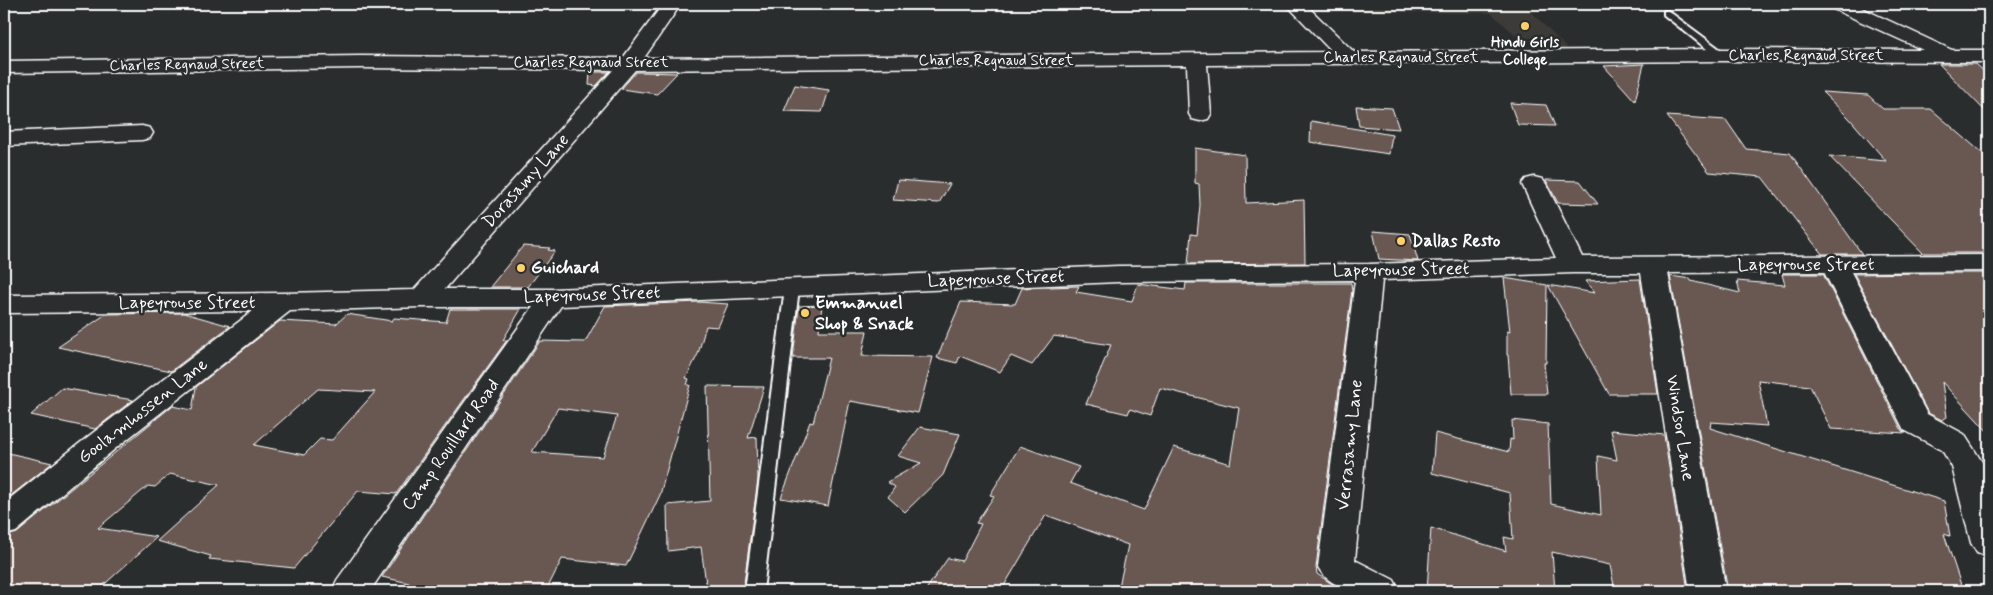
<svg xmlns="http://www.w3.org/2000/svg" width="1993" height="595" viewBox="0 0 1993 595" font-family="Mynerve,sans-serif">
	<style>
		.built { fill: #3d3a38 }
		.building { fill: #695951; stroke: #fff; fill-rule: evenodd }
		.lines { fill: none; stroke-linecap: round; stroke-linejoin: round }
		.service-casing { stroke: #fff; stroke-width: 4 }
		.minor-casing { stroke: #fff; stroke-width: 3 }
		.service { fill: #2a2d2e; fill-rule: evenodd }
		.minor { fill: #2a2d2e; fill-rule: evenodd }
		.poi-dot { fill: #ffd166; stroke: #2a2d2e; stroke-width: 2 }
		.labels { text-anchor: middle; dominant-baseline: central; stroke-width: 5; stroke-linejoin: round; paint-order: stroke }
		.far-poi-label { font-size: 15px; font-weight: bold; fill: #fff; stroke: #2a2d2e }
		.far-street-label { font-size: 15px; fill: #fff; stroke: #2a2d2e }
		.street-label { font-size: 18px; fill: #fff; stroke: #2a2d2e }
		.poi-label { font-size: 18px; font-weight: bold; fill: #fff; stroke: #2a2d2e; text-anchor: start }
	</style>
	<rect width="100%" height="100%" fill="#2a2d2e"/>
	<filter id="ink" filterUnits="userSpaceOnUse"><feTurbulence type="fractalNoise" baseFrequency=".02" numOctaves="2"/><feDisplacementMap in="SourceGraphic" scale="10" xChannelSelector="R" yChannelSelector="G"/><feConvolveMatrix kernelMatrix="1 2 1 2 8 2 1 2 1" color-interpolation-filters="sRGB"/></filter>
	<g filter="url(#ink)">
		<polygon class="built" points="1282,4 1707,4 1713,9 1528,8 1574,56 1559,56 1543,38 1519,38 1491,13 1287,11"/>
		<g class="building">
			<polygon points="1644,64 1635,101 1604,66"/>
			<polygon points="1939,64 1976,64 1989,76 1989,115"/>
			<polygon points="590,72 609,72 596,86 589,85"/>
			<polygon points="636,72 640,72 677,73 657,94 621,89"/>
			<polygon points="795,85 829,90 822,112 784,111"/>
			<polygon points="1822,92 1868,95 1883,109 1931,109 1989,159 1989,253 1923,253 1829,156 1886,161 1849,118"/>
			<polygon points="1510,103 1546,105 1555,126 1518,125"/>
			<polygon points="1356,106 1392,108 1399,129 1359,126"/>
			<polygon points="1667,116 1726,120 1746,149 1790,153 1862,254 1822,254 1762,177 1709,172"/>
			<polygon points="1311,121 1392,135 1389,154 1310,142"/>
			<polygon points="1195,148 1245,155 1246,203 1304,200 1305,263 1188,264 1191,234 1197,235 1200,205 1199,184 1195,183"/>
			<polygon points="898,180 950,184 939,203 893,200"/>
			<polygon points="1546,180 1580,181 1598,204 1558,203"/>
			<polygon points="1373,231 1410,234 1418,261 1379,259"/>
			<polygon points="523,246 550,248 548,250 555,251 528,287 490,287"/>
			<polygon points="1929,273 1989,273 1989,433 1942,382 1947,417 1942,420 1928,413 1854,274"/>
			<polygon points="1782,274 1823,274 1902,431 1906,433 1831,429 1810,386 1758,380 1767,426 1711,422 1710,428 1944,501 1950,536 1944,534 1963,591 1728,591 1670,276 1691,279 1691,281 1740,293 1737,281 1785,285"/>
			<polygon points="1504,278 1547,285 1546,363 1544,363 1547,394 1511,394 1508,355 1507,355 1507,331 1510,332"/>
			<polygon points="1640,279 1658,394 1609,394 1548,285 1595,293 1585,281"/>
			<polygon points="1186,283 1351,283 1352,290 1316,567 1317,574 1332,584 1353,591 1118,591 1128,545 1046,515 1001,591 925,591 948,558 962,561 981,524 976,523 994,496 990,495 1020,446 1079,467 1070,483 1144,510 1174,447 1230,464 1239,408 1160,388 1150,416 1130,409 1128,414 1086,404 1111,345 1054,336 1032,365 1011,356 1000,372 960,356 957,363 937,358 961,302 1015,304 1022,288 1079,286 1076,292 1132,301 1138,284 1185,290"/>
			<path d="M699,302l29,2 -10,23 -12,-1 -8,28 -12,24 3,1 -2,6h3l-30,110 -34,71 -64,-7 -16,32h-144l7,-8 -27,-6 158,-236 45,1 20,-36zM558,408l59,8 -14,41 -71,-5z"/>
			<polygon points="822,305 819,331 867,331 862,356 933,357 918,413 850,401 828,506 781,498 810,422 813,423 829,358 793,358 799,306"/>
			<path d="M450,309h71l-18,31h4l-111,154 -38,-3 -64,77 -85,-9 2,-3 -54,-15 62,-56 -49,-11 -15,13 -7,-1 -50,42 59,9 -60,54h-93v-54l13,-4 155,-127 20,4 4,-23 84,-66 56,3 11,-10 45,7 2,-3 52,4zM318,389l57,3 -43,48 -12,-1 -16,16 -50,-10z"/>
			<polygon points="106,314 184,313 230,326 171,371 58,347"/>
			<polygon points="707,386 764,387 748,438 757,437 758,479 743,591 707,591 701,547 668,551 667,505 710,501"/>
			<polygon points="62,388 133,400 95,429 31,415"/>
			<polygon points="1512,420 1548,424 1551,504 1601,515 1598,456 1617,460 1611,430 1664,435 1688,591 1615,591 1610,565 1552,552 1555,591 1427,591 1431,528 1506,551 1504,537 1513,539 1510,493 1432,473 1435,433 1509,452 1510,439 1513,440"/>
			<polygon points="920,427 960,434 943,475 905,512 888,497 895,487 887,482 921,463 898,456"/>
			<polygon points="4,452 52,463 4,501"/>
		</g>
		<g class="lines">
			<defs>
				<g id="service">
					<polygon points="1667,10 1725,53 1725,57 1717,57 1664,15 1664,11"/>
					<polygon points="792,284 799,288 763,591 745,591 785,288"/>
				</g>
				<g id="minor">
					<path d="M663,4h18l-37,54 688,-6 -46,-48h19l49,48 367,-3 202,1 -92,-42 -2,-4h24l99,46h37v12l-268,-1 -514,4 4,49 -3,5 -8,2 -8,-2 -3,-5 -2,-49 -552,5 -190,219h108l565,-23 251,-2 187,-6 -34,-74 4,-5 8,-2 8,2 4,5 36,73 407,-2v16l-138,1 76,142 37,20 20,31 5,17v75l-12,-4 -6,-10 -19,-76 -10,-17 -38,-20 -80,-158 -156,1 58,318h-36l-49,-318h-68l-191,7 -27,280 39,20 5,11c-29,0 -66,4 -81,-24l37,-287 -237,2 -557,24 -191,285h-38l5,-11 196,-273h-111l-132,4 -174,137 -100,84 -12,3v-32l90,-71 159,-121 -249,2v-18l279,-2 131,-3 199,-220 -253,-2 -356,5v-12l356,-5 263,2z"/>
					<polygon points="142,126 150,128 153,133 150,138 142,140 4,146 4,132"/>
				</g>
			</defs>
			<use href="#service" class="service-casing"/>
			<use href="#minor" class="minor-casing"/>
			<use href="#service" class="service"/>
			<use href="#minor" class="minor"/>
		</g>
	</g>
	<g class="poi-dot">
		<circle cx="1525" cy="26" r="5"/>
		<circle cx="1401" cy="241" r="5"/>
		<circle cx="521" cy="268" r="5"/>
		<circle cx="805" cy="313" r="5"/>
	</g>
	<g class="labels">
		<g class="far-poi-label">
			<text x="1525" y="43">Hindu Girls<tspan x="1525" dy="17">College</tspan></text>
		</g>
		<g class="far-street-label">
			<text x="1806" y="56">Charles Regnaud Street</text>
			<text x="1401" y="58">Charles Regnaud Street</text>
			<text x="996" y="61">Charles Regnaud Street</text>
			<text x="591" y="63">Charles Regnaud Street</text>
			<text transform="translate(187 65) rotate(-1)">Charles Regnaud Street</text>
		</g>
		<g class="street-label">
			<text transform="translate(526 181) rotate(-48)">Dorasamy Lane</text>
			<text x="1806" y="265">Lapeyrouse Street</text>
			<text transform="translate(1401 270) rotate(-1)">Lapeyrouse Street</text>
			<text transform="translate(996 279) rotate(-2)">Lapeyrouse Street</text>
			<text transform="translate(592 295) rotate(-2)">Lapeyrouse Street</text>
			<text x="187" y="303">Lapeyrouse Street</text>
			<text transform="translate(143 411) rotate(-38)">Goolamhossen Lane</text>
			<text transform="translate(1680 428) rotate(81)">Windsor Lane</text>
			<text transform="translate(451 445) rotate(-55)">Camp Rouillard Road</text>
			<text transform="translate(1350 445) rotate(-84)">Verrasamy Lane</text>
		</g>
		<g class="poi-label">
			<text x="1411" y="241">Dallas Resto</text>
			<text x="531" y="268">Guichard</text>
			<text x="815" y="303">Emmanuel<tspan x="815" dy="21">Shop &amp; Snack</tspan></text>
		</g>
	</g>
	<rect width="1993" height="595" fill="none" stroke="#2a2d2e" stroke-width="20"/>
	<rect x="10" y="10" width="1973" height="575" fill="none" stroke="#fff" stroke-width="2" filter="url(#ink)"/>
</svg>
